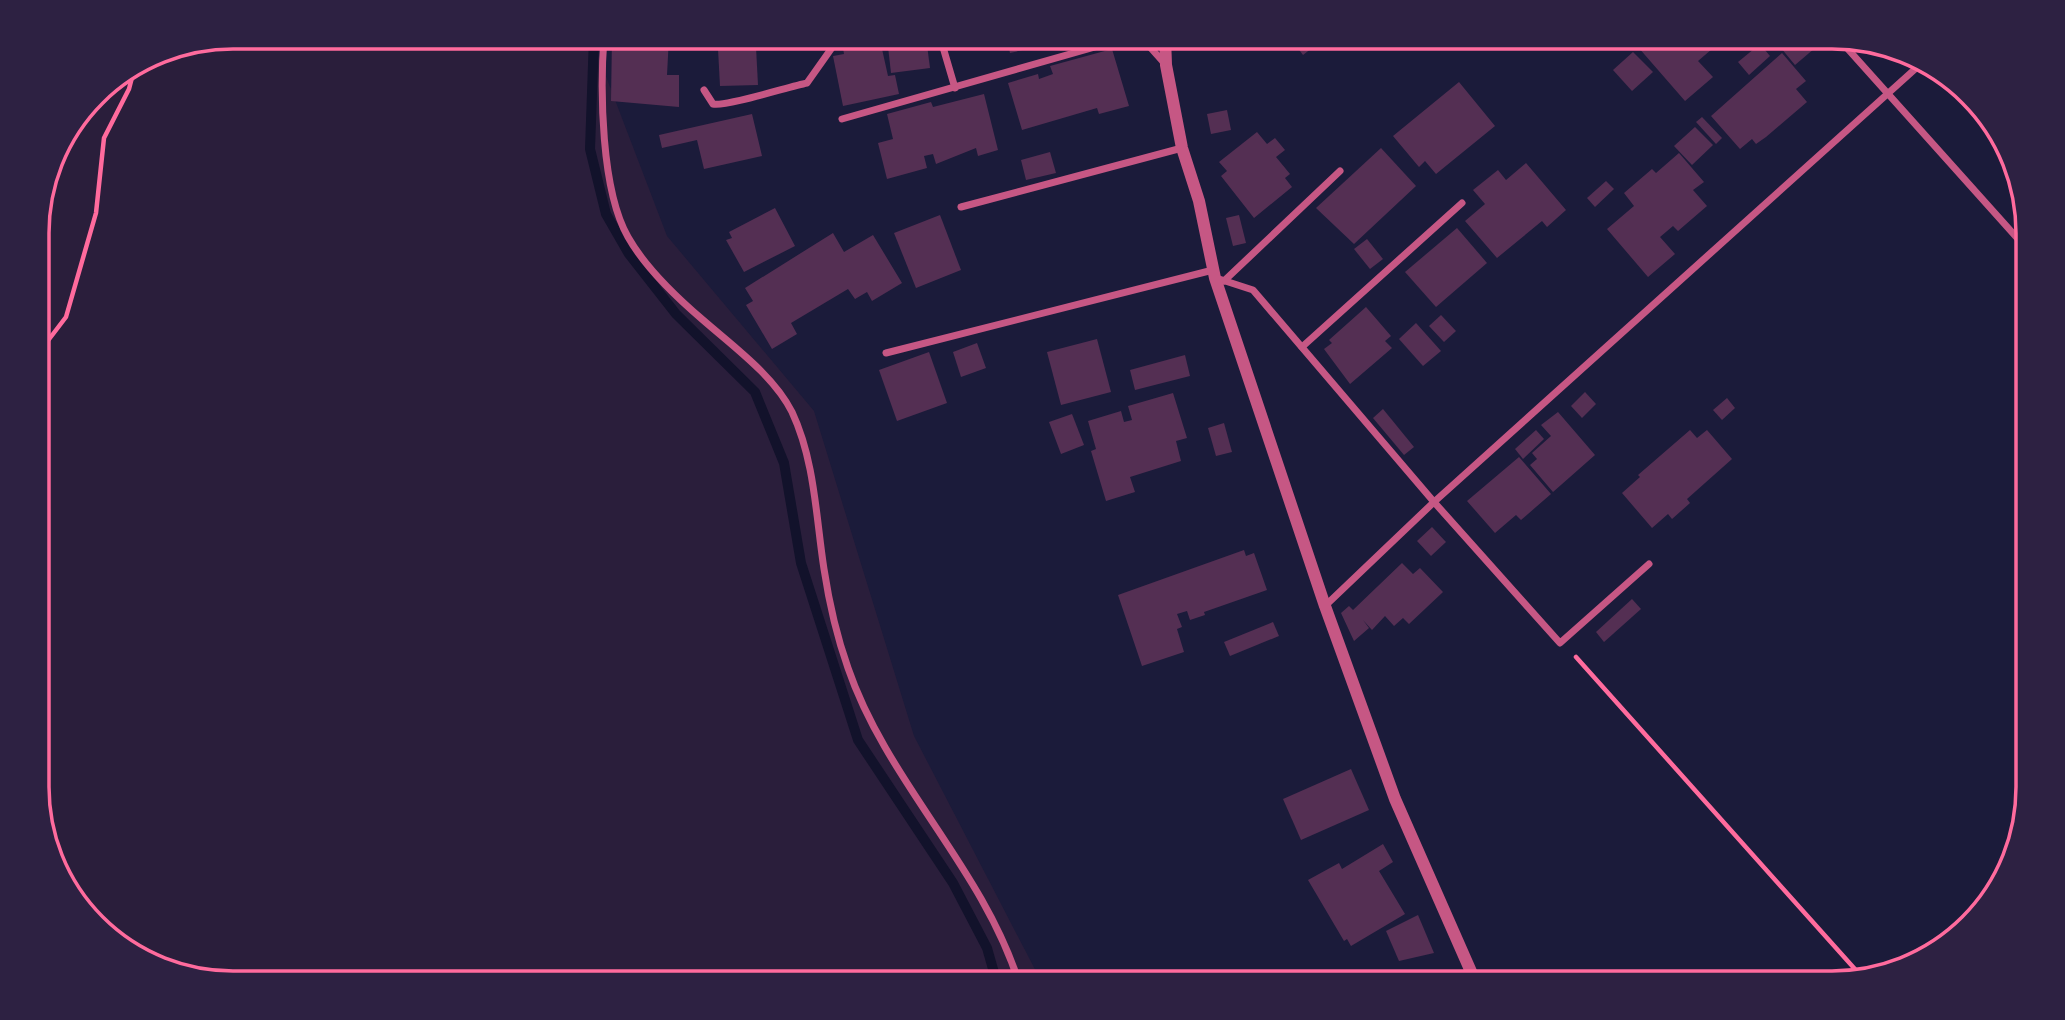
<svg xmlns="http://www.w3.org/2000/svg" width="2065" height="1020" viewBox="0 0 2065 1020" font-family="Manrope,sans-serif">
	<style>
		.green { fill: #2a1e3b }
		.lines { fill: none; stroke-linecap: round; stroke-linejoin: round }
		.stream { stroke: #12122b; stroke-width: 10 }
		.building { fill: #542f53 }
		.path { stroke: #ff6b9d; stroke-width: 4.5 }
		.minor { stroke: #c65784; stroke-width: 7 }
		.tertiary { stroke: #c65784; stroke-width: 12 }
		.rim { fill: none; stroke: #ff6b9d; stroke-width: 3.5 }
	</style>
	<rect width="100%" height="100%" fill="#1b1b3a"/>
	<polygon class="green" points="233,37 591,37 667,236 814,411 914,736 1042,983 233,983 147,963 77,906 38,813 37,220 57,147 103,86 159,52"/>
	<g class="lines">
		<polyline class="stream" points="594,37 590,149 606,214 629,254 676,314 755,392 784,463 801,563 858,740 953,883 987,948 997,983"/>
	</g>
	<g class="building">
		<polygon points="612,37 669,37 667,75 679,75 679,107 611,101"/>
		<polygon points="926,37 930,68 891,73 887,38"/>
		<polygon points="1006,37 1033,37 1036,47 1010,53"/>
		<polygon points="1277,37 1326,37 1303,55 1291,39 1283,45"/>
		<polygon points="1650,37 1726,37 1698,61 1713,77 1685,101 1638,47"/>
		<polygon points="1793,37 1806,37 1815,48 1795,65 1781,48"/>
		<polygon points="880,40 888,76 895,75 899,94 843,106 833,56 844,54 843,48"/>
		<polygon points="1760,44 1770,56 1749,75 1738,62"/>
		<polygon points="756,47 758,85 720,86 718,49"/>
		<polygon points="1112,49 1129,106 1099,114 1097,108 1022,130 1008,83 1038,74 1039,79 1053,74 1050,66"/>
		<polygon points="1633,52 1653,72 1632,91 1613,70"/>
		<polygon points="1782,53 1806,81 1796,89 1807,102 1766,137 1756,144 1752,139 1740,149 1711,116"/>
		<polygon points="1459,82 1495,126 1436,174 1425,161 1419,167 1393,136"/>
		<polygon points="984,94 998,150 978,156 976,148 936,164 933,154 924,156 927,168 887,179 878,143 893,139 887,114 931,102 933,107"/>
		<polygon points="1227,110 1231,130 1211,134 1207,114"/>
		<polygon points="752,114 762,156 704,169 697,140 662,148 659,135"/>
		<polygon points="1702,117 1722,138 1716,144 1696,122"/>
		<polygon points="1695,127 1713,145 1692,165 1674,146"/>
		<polygon points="1257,132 1267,144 1275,138 1285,150 1276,157 1290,174 1285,178 1292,187 1254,218 1221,176 1227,171 1219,162"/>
		<polygon points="1381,148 1416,186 1354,244 1316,208"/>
		<polygon points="1050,152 1056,173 1026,180 1021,160"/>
		<polygon points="1679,153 1704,182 1693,190 1707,206 1678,231 1673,226 1660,237 1675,254 1648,277 1607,229 1634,206 1624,193 1652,169 1656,173"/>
		<polygon points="1526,163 1566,210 1547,227 1542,221 1497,258 1465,221 1485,204 1473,190 1498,170 1506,180"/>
		<polygon points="1606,181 1614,189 1595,207 1587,198"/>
		<polygon points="775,208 795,246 744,272 726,240 732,238 729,232"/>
		<polygon points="940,215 961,270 916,288 894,233"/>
		<polygon points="1239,215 1246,243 1233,246 1226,218"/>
		<polygon points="1457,228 1487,263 1436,307 1405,272"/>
		<polygon points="833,233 844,252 873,235 902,283 872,301 867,292 855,299 848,289 791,323 797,334 772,349 746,305 753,301 745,288"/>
		<polygon points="1367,239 1383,259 1370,269 1354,249"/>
		<polygon points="1366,307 1391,336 1385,341 1392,348 1350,384 1324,349 1332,343 1329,340"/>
		<polygon points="1441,315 1456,331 1444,342 1429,326"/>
		<polygon points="1416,323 1441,351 1423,366 1399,339"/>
		<polygon points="1097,339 1111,392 1061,405 1047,352"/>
		<polygon points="977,343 986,368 961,377 953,352"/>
		<polygon points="929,352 947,403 897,421 879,370"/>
		<polygon points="1185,355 1190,376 1135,390 1130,370"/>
		<polygon points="1585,392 1596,404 1582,418 1571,406"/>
		<polygon points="1173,393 1187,438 1176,441 1181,461 1130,477 1135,492 1106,501 1091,451 1096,449 1088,421 1121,411 1124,422 1132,420 1128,406"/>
		<polygon points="1727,398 1735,408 1722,420 1713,410"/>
		<polygon points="1383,409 1414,447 1404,455 1373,418"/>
		<polygon points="1558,412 1595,455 1553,492 1530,465 1537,459 1532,453 1551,436 1541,425"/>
		<polygon points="1072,414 1084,445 1061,454 1049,422"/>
		<polygon points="1224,423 1232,452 1216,456 1208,428"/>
		<polygon points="1536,430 1544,439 1523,459 1515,449"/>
		<polygon points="1690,430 1697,438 1707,430 1732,459 1687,499 1690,503 1672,519 1668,514 1652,528 1622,493 1640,477 1638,475"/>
		<polygon points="1519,457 1551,494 1521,520 1516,515 1495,533 1467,501"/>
		<polygon points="1432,527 1446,542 1431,556 1417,541"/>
		<polygon points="1244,550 1246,556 1254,553 1267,590 1204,612 1205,615 1190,620 1187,611 1177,614 1182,627 1177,629 1184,652 1142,666 1118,595"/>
		<polygon points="1402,563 1413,574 1420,568 1443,592 1409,624 1403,618 1394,626 1385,616 1372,630 1363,620 1369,628 1354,641 1341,613 1349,606 1353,610"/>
		<polygon points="1632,599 1641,609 1604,642 1596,632"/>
		<polygon points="1273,622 1279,636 1230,656 1224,642"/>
		<polygon points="1351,769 1369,810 1301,840 1283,799"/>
		<polygon points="1383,844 1393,862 1379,871 1405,914 1351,946 1347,939 1344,941 1308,880 1339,863 1342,869"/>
		<polygon points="1418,915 1434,953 1399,961 1386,931"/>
		<polygon points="1411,974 1414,983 1385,983"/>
	</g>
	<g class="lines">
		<g class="path">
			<polyline points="37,355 66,317 96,213 104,138 129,89 135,66"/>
			<polyline points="1576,657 1862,977"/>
		</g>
		<g class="minor">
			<path d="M604,37c-4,53 -3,153 24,200 18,32 48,60 75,83 31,27 71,56 89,92 23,49 24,106 32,157 5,33 13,68 24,99 39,114 135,200 171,315"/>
			<polyline points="940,37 955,88"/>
			<polyline points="1141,37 1166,65"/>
			<polyline points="1838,38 2027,249"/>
			<path d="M704,90l9,14c12,3 75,-17 94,-21l29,-41 24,-5"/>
			<polyline points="842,119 1130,37"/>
			<polyline points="961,207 1182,148"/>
			<polyline points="1216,278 1253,290 1434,502 1560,643 1649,564"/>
			<polyline points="1224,281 1340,171"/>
			<polyline points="1302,347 1462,203"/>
			<polyline points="886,353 1213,270"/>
			<polyline points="1325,606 1434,502 1924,61"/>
		</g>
		<polyline class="tertiary" points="1165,37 1166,65 1182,148 1199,201 1215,278 1325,606 1395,799 1476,983"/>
	</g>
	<path d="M0 0H2065V1020H0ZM233 49H1832A184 184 0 0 1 2016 233V787A184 184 0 0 1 1832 971H233A184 184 0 0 1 49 787V233A184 184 0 0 1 233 49Z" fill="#2d2142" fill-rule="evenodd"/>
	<path class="rim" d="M233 49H1832A184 184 0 0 1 2016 233V787A184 184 0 0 1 1832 971H233A184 184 0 0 1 49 787V233A184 184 0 0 1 233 49Z"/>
</svg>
